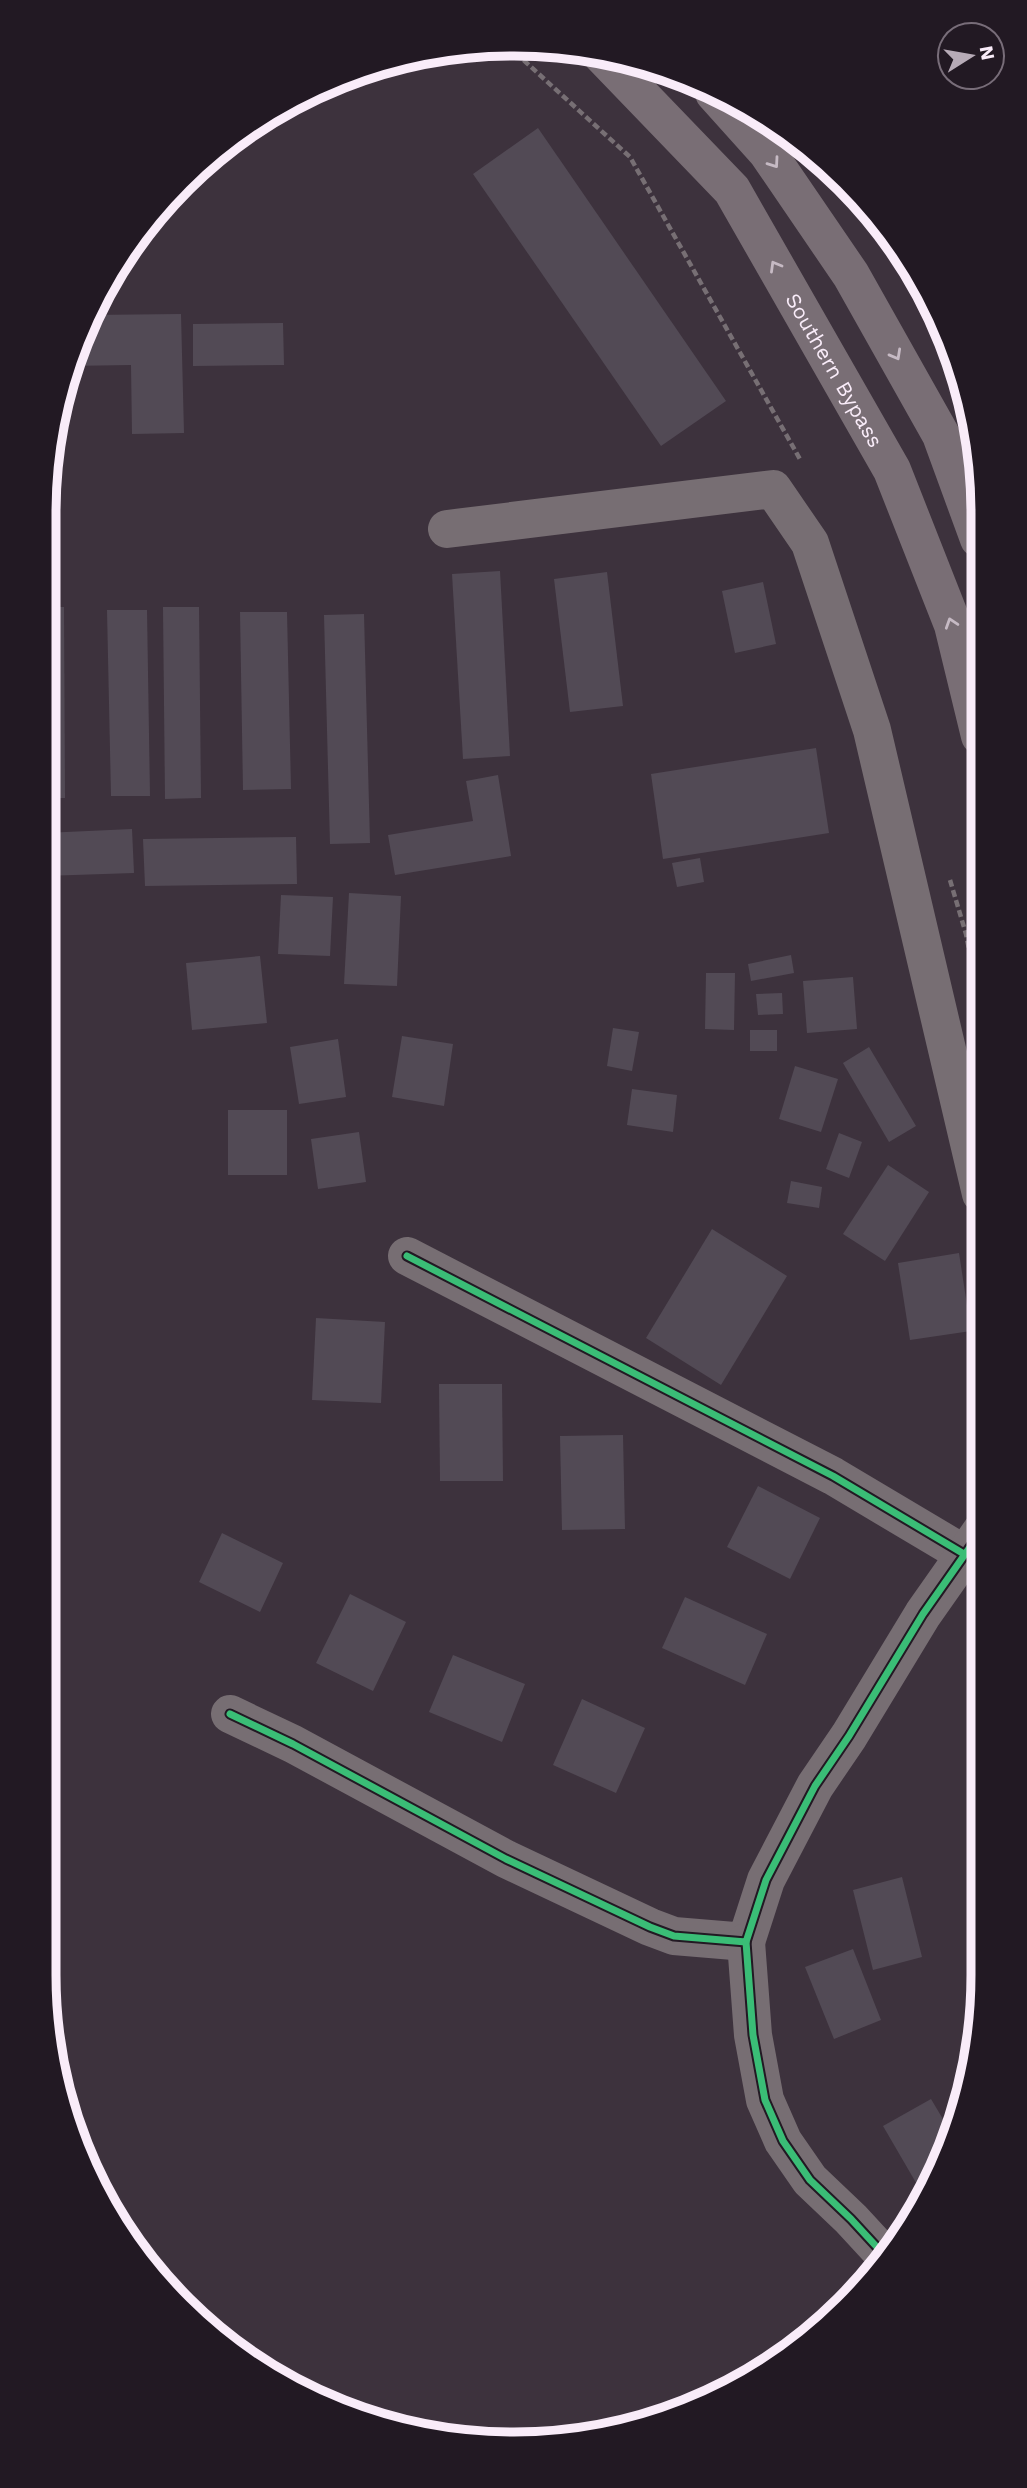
<svg xmlns="http://www.w3.org/2000/svg" width="1027" height="2488" viewBox="0 0 1027 2488" font-family="'Work Sans',sans-serif">
	<style>
		.building { fill: #524a55 }
		.lines { fill: none; stroke-linecap: round; stroke-linejoin: round }
		.path { stroke: #776f74; stroke-width: 4.5; stroke-dasharray: 7 3.5; stroke-linecap: butt }
		.minor { stroke: #776e73; stroke-width: 38 }
		.major { stroke: #796e75; stroke-width: 38 }
		.cycleway-casing { stroke: #221923; stroke-width: 11 }
		.cycleway { stroke: #3abd76; stroke-width: 7 }
		.oneway { stroke: #c6bac4 }
		.labels { text-anchor: middle; dominant-baseline: central; stroke-width: 5; stroke-linejoin: round; paint-order: stroke }
		.street-label { font-size: 21px; fill: #f9ecf9; stroke: #221923 }
		.rim { fill: none; stroke: #f9ecf9; stroke-width: 9 }
	</style>
	<rect width="100%" height="100%" fill="#3d323d"/>
	<g class="building">
		<polygon points="538,128 726,401 661,446 473,174"/>
		<polygon points="133,242 133,259 121,259"/>
		<polygon points="181,314 184,433 132,434 131,365 68,366 69,363 90,315"/>
		<polygon points="283,323 284,365 193,366 193,324"/>
		<polygon points="500,571 510,756 463,759 452,574"/>
		<polygon points="607,572 623,706 570,712 554,579"/>
		<polygon points="763,582 776,644 735,653 722,591"/>
		<polygon points="44,607 64,607 65,798 44,798"/>
		<polygon points="163,607 199,607 201,798 165,799"/>
		<polygon points="107,610 147,610 150,796 111,796"/>
		<polygon points="240,612 287,612 291,789 243,790"/>
		<polygon points="364,614 370,843 330,844 324,615"/>
		<polygon points="816,748 829,833 663,859 651,774"/>
		<polygon points="498,775 511,856 395,875 388,835 473,821 466,781"/>
		<polygon points="132,829 134,873 44,876 44,833"/>
		<polygon points="296,837 297,884 145,886 143,839"/>
		<polygon points="700,858 704,882 677,887 672,863"/>
		<polygon points="349,893 401,896 397,986 344,984"/>
		<polygon points="281,895 333,897 330,956 278,954"/>
		<polygon points="791,955 794,973 751,981 748,964"/>
		<polygon points="260,956 267,1023 192,1030 186,963"/>
		<polygon points="706,973 735,973 734,1030 705,1029"/>
		<polygon points="853,977 857,1029 807,1033 803,981"/>
		<polygon points="782,993 783,1014 758,1015 756,994"/>
		<polygon points="613,1028 639,1032 632,1071 607,1066"/>
		<rect x="750" y="1030" width="27" height="21"/>
		<polygon points="402,1036 453,1044 444,1106 392,1097"/>
		<polygon points="338,1039 346,1097 299,1104 290,1047"/>
		<polygon points="869,1047 916,1126 889,1142 843,1063"/>
		<polygon points="795,1066 838,1079 821,1132 779,1119"/>
		<polygon points="632,1089 677,1095 673,1132 627,1125"/>
		<rect x="228" y="1110" width="59" height="65"/>
		<polygon points="359,1132 366,1182 318,1189 311,1139"/>
		<polygon points="839,1133 862,1142 849,1178 826,1169"/>
		<polygon points="888,1165 929,1192 885,1261 843,1234"/>
		<polygon points="791,1181 822,1187 819,1208 787,1203"/>
		<polygon points="712,1229 787,1276 721,1385 646,1338"/>
		<polygon points="959,1253 971,1331 910,1340 898,1263"/>
		<polygon points="316,1318 385,1322 381,1403 312,1400"/>
		<polygon points="439,1384 502,1384 503,1481 440,1481"/>
		<polygon points="623,1435 625,1529 562,1530 560,1436"/>
		<polygon points="758,1486 820,1518 790,1579 727,1547"/>
		<polygon points="222,1533 283,1563 260,1612 199,1582"/>
		<polygon points="350,1594 406,1622 373,1691 316,1663"/>
		<polygon points="685,1597 767,1634 745,1685 662,1648"/>
		<polygon points="453,1655 525,1684 502,1742 429,1712"/>
		<polygon points="582,1699 645,1728 616,1793 553,1765"/>
		<polygon points="902,1877 922,1957 873,1970 853,1890"/>
		<polygon points="853,1949 881,2020 834,2039 805,1967"/>
		<polygon points="931,2099 953,2136 922,2193 883,2126"/>
	</g>
	<g class="lines">
		<g class="path">
			<polyline points="508,46 630,157 801,461"/>
			<polyline points="950,880 966,934 981,1011"/>
		</g>
		<g class="minor">
			<polyline points="447,529 773,489 810,543 872,730 981,1194"/>
			<polyline points="407,1256 833,1476 964,1554"/>
			<polyline points="230,1714 293,1744 506,1859 650,1927 674,1936 746,1942 766,1880 815,1786 849,1736 923,1614 982,1530"/>
			<polyline points="746,1942 753,2035 765,2100 783,2141 810,2180 851,2219 887,2258"/>
		</g>
		<g class="major">
			<path id="s1" d="M601,54l131,136 160,280 61,155 27,111"/>
			<polyline points="714,93 767,152 851,275 941,435 979,539"/>
		</g>
		<defs>
			<g id="cycleway">
				<polyline points="407,1256 833,1476 964,1554"/>
				<polyline points="230,1714 293,1744 506,1859 650,1927 674,1936 746,1942 766,1880 815,1786 849,1736 923,1614 982,1530"/>
				<polyline points="746,1942 753,2035 765,2100 783,2141 810,2180 851,2219 887,2258"/>
			</g>
		</defs>
		<use href="#cycleway" class="cycleway-casing"/>
		<use href="#cycleway" class="cycleway"/>
	</g>
	<defs><path id="oneway-chevron" d="M-2-3.5L2.5 0L-2 3.5" fill="none" stroke-width="1.6" stroke-linecap="round" stroke-linejoin="round" transform="scale(1.75)"/></defs>
	<g class="oneway">
		<use href="#oneway-chevron" transform="translate(774 163) rotate(55)"/>
		<use href="#oneway-chevron" transform="translate(775 266) rotate(-120)"/>
		<use href="#oneway-chevron" transform="translate(896 355) rotate(61)"/>
		<use href="#oneway-chevron" transform="translate(951 623) rotate(-108)"/>
	</g>
	<g class="labels">
		<g class="street-label">
			<text stroke="none"><textPath href="#s1" startOffset="396">Southern Bypass</textPath></text>
		</g>
	</g>
	<path d="M0 0H1027V2488H0ZM513 56H514A457 457 0 0 1 971 513V1975A457 457 0 0 1 514 2432H513A457 457 0 0 1 56 1975V513A457 457 0 0 1 513 56Z" fill="#221923" fill-rule="evenodd"/>
	<path class="rim" d="M513 56H514A457 457 0 0 1 971 513V1975A457 457 0 0 1 514 2432H513A457 457 0 0 1 56 1975V513A457 457 0 0 1 513 56Z"/>
	<g transform="translate(971 56) rotate(79)"><circle r="33" fill="#221923" stroke="#786d79" stroke-width="2"/>
	<path d="M0-5L12 26L0 18L-12 26Z" fill="#b7abb7"/>
	<text y="-10" font-size="19" font-weight="bold" text-anchor="middle" fill="#f9ecf9">N</text>
	</g>
</svg>
